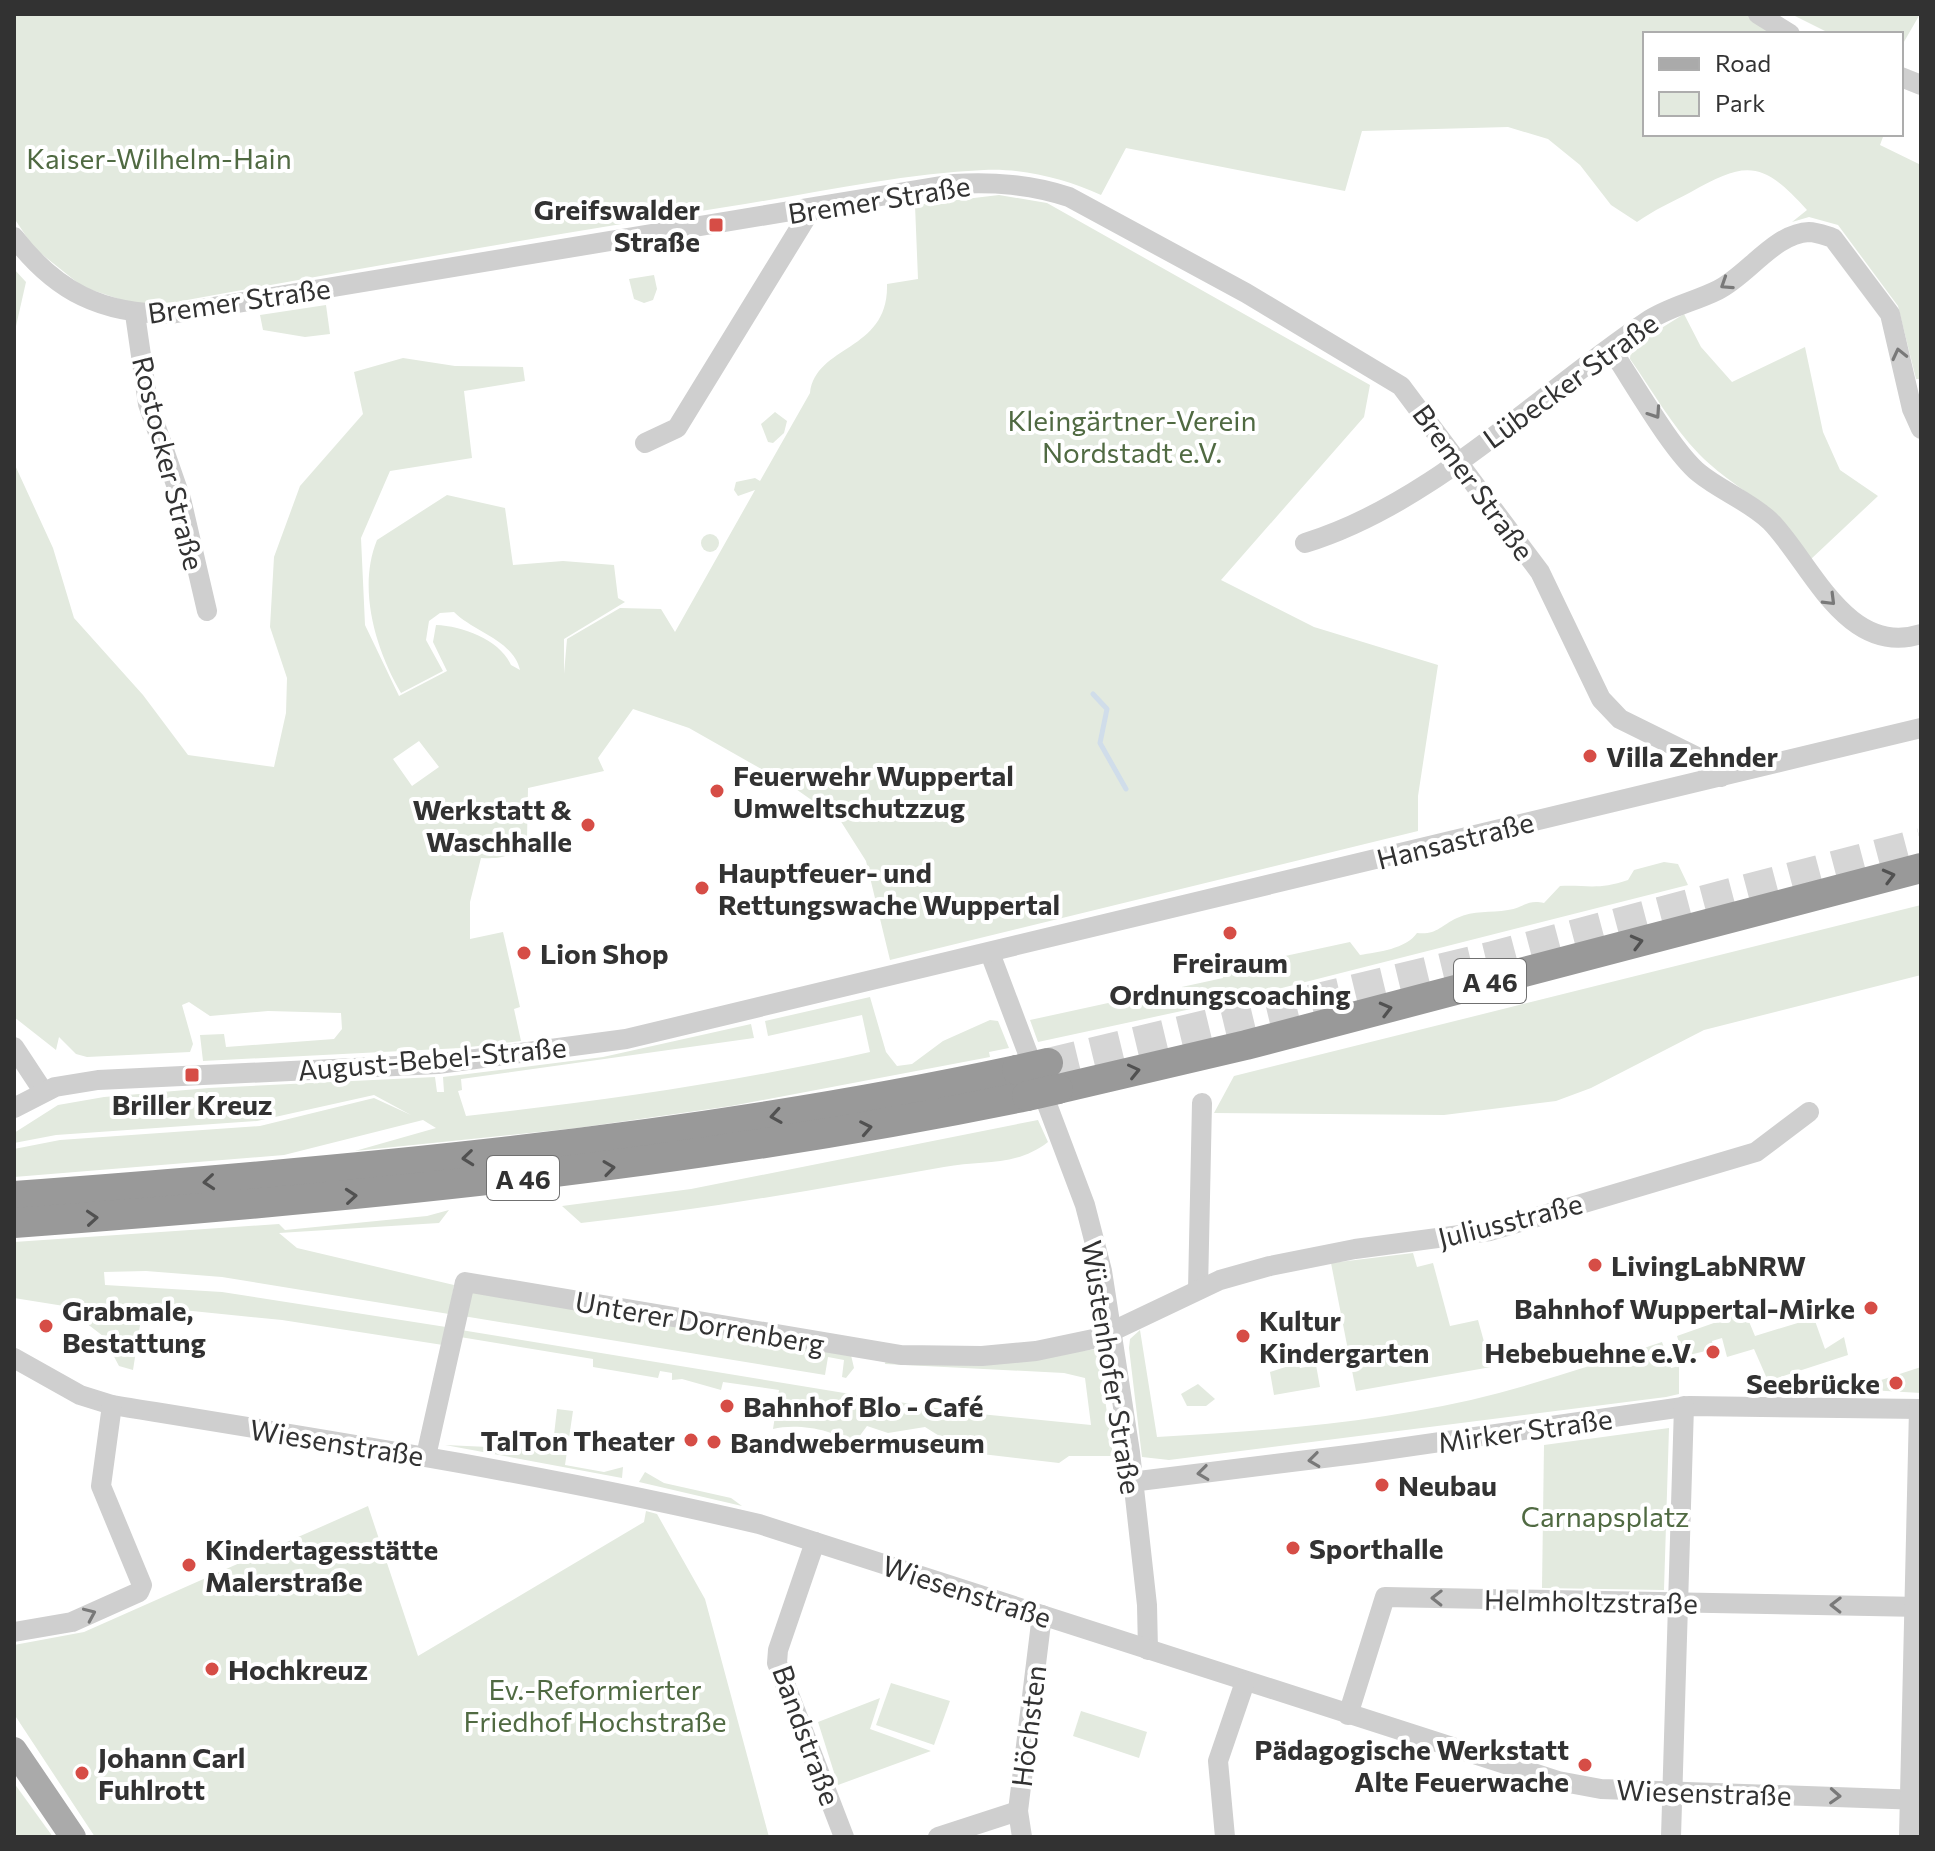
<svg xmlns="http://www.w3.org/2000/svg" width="1935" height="1851" viewBox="0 0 1935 1851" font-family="Commissioner,sans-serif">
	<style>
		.green { fill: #e3eadf; fill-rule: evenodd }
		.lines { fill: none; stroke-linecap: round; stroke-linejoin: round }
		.stream { stroke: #d0ddea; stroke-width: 5 }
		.highway-tunnel { stroke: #d6d6d6; stroke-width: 30; stroke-dasharray: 30 15; stroke-linecap: butt }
		.minor { stroke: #cfcfcf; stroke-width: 20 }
		.major { stroke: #aaa; stroke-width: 26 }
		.highway { stroke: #999; stroke-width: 30 }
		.highway-bridge { stroke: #999; stroke-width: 30 }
		.oneway { stroke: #797979 }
		.oneway2 { stroke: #515151 }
		.poi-dot { fill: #d64d46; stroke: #fff; stroke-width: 3 }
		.labels { text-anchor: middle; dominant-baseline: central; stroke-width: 8; stroke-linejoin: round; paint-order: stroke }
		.shield { fill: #fff; stroke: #707070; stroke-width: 2 }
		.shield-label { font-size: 26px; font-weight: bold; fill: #323232 }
		.park-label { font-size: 28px; fill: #506a42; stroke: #fff }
		.street-label { font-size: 28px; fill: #323232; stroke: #fff }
		.poi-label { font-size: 28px; font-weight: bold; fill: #323232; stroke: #fff; text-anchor: start }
	</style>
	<rect width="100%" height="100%" fill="#fff"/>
	<g class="green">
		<path d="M14,14h1733l32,20h-134v100h239l-4,11 41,20v214h-5l-18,-73 -60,-81 -29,-8 -17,5 15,-12c-45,-50 -61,-49 -116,-18 -19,10 -37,18 -54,30l-26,-17 -31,-40 -32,-26 -40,-12 -146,4 -17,60 -219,-43 -25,47c-35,-16 -78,-27 -117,-25 -86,4 -173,24 -258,37 -184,29 -367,62 -550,95l-39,3 -54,-18 -49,-39 -20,-30z"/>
		<polygon points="1791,14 1920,14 1901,47 1901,34 1831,34"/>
		<path d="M999,195l48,8 323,182 -6,32 -143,163 93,47 124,38 -20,131v35l-528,129 -24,-99 -26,-41 -47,-33 -104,-59 -56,-19 -35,49 6,13 -76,17 -1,52c-16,17 -24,19 -46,18l-11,44v37l33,-7 17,75 -6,2 7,32 -60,7 -258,13 -3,-26 24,-1 2,13 108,-8 8,-10 -1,-16 -73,-2 -58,5 -21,-14 -7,3 11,39 -3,8 -103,5 -11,-3 -17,-17 -3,13 -42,-33v-554l39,85 21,70 69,77 45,60 86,12 12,-54 1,-35 -17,-51 4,-70 26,-71 63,-72 -9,-42 49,-14 52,8 68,1 2,14 -61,10 8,67 -82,13 -29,67 4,87 34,71 48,-25 -14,-29 3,-17c27,1 64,15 75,40l9,5c-7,-30 -46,-38 -66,-58l-14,1 -11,8 -3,19 17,31 -42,22c-25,-43 -44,-104 -24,-153l70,-45 58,13 8,57 50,-4 51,4 4,33 7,4 -61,37v35l3,-35 53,-31 41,1 14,23 80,-142 -17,6 -4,-6 2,-8 19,-4 5,3 50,-88c6,-49 79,-41 77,-109l31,-5 -3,-74zM419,741l20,26 -27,19 -19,-27z"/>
		<polygon points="14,269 26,282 14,335"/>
		<polygon points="654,275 657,289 653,300 644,303 634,299 629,279"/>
		<polygon points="326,305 330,334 305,337 263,330 260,315"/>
		<path d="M1684,314l17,33 31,35 73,-35 18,85 17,38 38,26 -68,64c-33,-59 -69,-64 -111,-106 -27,-28 -47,-64 -69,-95l1,-12z"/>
		<polygon points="775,412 787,421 784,433 773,443 768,442 761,424"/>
		<circle cx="710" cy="543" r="9"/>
		<path d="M1664,862l14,2 10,21 -446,113 -204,44 -8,-22 193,-42 -2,-8 129,-28 10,13c18,-3 46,-6 57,-22 20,2 23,-7 40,-15 17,-8 33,-5 51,-8 15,-2 19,-11 36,-7l16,-17c29,-1 39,4 68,-6l6,-10z"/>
		<polygon points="1921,905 1921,975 1704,1030 1591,1088 1556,1101 1444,1115 1214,1113 1234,1076"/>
		<path d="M870,997l16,55 11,14 15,-2 31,-23 47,-21 8,1 11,27 -20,4 1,5 -259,49 -154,22 -222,23 81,-23 -13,-8 -139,35 -270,22v-28l46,-9 200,-14 114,-28 37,17 -37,-20 -117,26 -201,14 -42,8v-10l44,-28 46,-8 105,-9 226,-11 2,15h7l-1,-15 160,-20 148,-33 3,14 -293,41 1,11 -4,1 8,25c136,-15 270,-34 404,-64l-8,-37 -94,21 -3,-15z"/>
		<path d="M1038,1120l10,22c-32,25 -66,18 -104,25 -121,21 -241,43 -363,56l-19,-17 129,-17z"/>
		<polygon points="449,1210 439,1223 279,1233 297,1248 454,1285 449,1314 222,1277 146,1271 104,1272 105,1285 222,1292 446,1327 443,1345 282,1320 143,1306 133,1370 119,1366 103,1336 64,1306 14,1298 14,1242 279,1224 285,1230 427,1216"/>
		<polygon points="1413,1253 1417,1267 1433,1263 1450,1326 1478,1320 1491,1367 1356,1391 1331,1263"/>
		<polygon points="477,1290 851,1355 854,1368 846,1378 842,1377 844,1360 828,1357 825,1375 463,1316 467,1296"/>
		<path d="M1745,1312l10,24 59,-18 11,31 19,-12 4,18 -80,26 -14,-32 -27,8 -5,-19 -10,3 2,8 -29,7 2,10 -8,1v27l-13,3 -497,63 -27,-3 -13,-109 1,-9 10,-9 17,107c114,-6 231,-15 342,-44 55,-15 109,-33 163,-51l9,26 8,-2 1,-20 -3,-10z"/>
		<path d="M461,1330l499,82 131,13 -6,-47 -21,-5 -179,-9 1,-5 135,-1 77,-9 15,107h-44l-10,7 -94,-11 -40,-25 -37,6 -21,-7 -14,19c-17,-16 -57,-22 -80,-16l6,-39 -56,-8 -2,8 -39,-11 -10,1v-7l-12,-2 -2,7 -65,-11v-8l-133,-22z"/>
		<polygon points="1298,1363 1300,1368 1316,1365 1320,1387 1274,1395 1270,1372"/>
		<polygon points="1921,1367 1921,1393 1869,1390 1872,1383"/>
		<polygon points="1198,1384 1215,1399 1206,1406 1187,1406 1181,1394"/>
		<polygon points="557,1409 573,1411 565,1465 604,1472 623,1467 622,1478 445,1445 533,1449 554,1435"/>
		<polygon points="1669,1428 1664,1590 1542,1588 1544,1445"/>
		<polygon points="645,1472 664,1483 731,1498 742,1506 639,1482"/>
		<polygon points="368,1506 418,1656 644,1522 646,1511 657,1514 705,1599 769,1837 95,1837 14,1714 14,1645 84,1632"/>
		<polygon points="891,1683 950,1701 934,1745 876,1725"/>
		<polygon points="880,1698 870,1729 931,1751 838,1785 818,1722"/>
		<polygon points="1081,1711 1147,1732 1139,1758 1073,1736"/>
		<polygon points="14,1783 53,1837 14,1837"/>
	</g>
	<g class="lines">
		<polyline class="stream" points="1093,694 1107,709 1100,743 1126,789"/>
		<polyline class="highway-tunnel" points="1048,1063 1493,956 1921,843"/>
		<g class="minor">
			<polyline points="1758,14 1790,34"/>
			<polyline points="1901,77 1921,85"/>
			<path d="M14,237c42,55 88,77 157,77l782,-130c41,-2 77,0 116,13l177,96 155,93 139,186 61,127 19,20 75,37 26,21"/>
			<polyline points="135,314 148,404 181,499 207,611"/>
			<path d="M1611,349c21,31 61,102 88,124 22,18 50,28 71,48 40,40 76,137 151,113"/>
			<polyline points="645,443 677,428 812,208"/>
			<path d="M1305,543c127,-39 232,-148 341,-221 22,-15 48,-20 72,-32 29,-14 57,-57 91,-58 8,0 17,4 24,6l57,76 22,95 9,20"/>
			<polyline points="990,953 1085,1205 1102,1271 1130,1452 1147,1605 1148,1650"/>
			<polyline points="14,1047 43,1091"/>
			<polyline points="14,1108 55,1087 98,1080 438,1064 626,1039 1921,728"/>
			<polyline points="1198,1290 1202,1103"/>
			<path d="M14,1358l66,37 32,10c216,35 433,69 647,119l799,257 43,8 320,11"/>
			<polyline points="426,1456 465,1282 901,1355 982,1356 1036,1351 1098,1338 1220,1280 1270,1266 1355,1249 1490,1231 1756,1152 1809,1112"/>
			<polyline points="1131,1482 1364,1453 1690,1406 1921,1409"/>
			<polyline points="815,1542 778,1650 777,1663 844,1837"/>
			<polyline points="14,1632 72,1622 139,1592 142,1585 101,1486 112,1405"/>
			<polyline points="1348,1715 1385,1597 1921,1607"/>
			<polyline points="938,1837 1018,1811"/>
			<polyline points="1022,1837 1018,1811 1042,1615"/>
			<polyline points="1225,1837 1218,1761 1245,1682"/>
			<polyline points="1671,1837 1684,1406"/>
			<polyline points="1909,1837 1919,1409"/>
		</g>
		<polyline class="major" points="14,1750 73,1837"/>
		<g class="highway">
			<polyline points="1058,1089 1246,1045 1921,868"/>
			<path d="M14,1196c337,-25 672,-55 1003,-126"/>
			<path d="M14,1223c341,-25 678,-58 1013,-127"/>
		</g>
		<g class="highway-bridge">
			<polyline points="1017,1070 1048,1063"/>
			<polyline points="1027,1096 1058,1089"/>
		</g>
	</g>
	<defs><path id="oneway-chevron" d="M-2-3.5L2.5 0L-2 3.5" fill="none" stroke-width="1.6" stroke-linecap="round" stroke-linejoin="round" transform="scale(2)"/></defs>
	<g class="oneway">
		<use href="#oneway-chevron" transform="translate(1726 284) rotate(147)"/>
		<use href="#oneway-chevron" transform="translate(1899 354) rotate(-103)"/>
		<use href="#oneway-chevron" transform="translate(1655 413) rotate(56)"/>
		<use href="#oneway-chevron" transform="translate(1830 600) rotate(45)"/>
		<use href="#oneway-chevron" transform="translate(1314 1460) rotate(173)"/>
		<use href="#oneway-chevron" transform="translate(1203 1473) rotate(173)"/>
		<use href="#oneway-chevron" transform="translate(1437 1598) rotate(-179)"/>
		<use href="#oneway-chevron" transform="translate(1836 1605) rotate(-179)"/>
		<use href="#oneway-chevron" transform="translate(90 1614) rotate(-24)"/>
		<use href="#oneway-chevron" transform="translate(1835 1796) rotate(3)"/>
	</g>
	<g class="oneway2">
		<use href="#oneway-chevron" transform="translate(1889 876) rotate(-15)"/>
		<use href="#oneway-chevron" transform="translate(1637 942) rotate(-15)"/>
		<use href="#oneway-chevron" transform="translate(1386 1009) rotate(-15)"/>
		<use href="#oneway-chevron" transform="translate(1134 1071) rotate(-13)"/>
		<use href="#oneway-chevron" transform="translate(776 1116) rotate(171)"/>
		<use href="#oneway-chevron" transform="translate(866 1128) rotate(-11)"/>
		<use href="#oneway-chevron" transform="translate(468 1158) rotate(174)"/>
		<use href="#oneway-chevron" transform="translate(609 1168) rotate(-8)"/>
		<use href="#oneway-chevron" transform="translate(209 1182) rotate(175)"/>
		<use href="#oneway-chevron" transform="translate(351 1196) rotate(-5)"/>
		<use href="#oneway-chevron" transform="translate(92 1218) rotate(-4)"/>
	</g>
	<g class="poi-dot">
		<rect x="708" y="217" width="16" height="16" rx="4"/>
		<circle cx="1590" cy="756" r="8"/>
		<circle cx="717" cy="791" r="8"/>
		<circle cx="588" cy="825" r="8"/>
		<circle cx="702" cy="888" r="8"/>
		<circle cx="1230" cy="933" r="8"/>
		<circle cx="524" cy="953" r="8"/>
		<rect x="184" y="1067" width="16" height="16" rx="4"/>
		<circle cx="1595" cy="1265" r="8"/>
		<circle cx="1871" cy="1308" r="8"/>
		<circle cx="46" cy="1326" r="8"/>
		<circle cx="1243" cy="1336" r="8"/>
		<circle cx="1713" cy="1352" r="8"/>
		<circle cx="1896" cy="1383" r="8"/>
		<circle cx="727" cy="1406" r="8"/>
		<circle cx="691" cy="1440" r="8"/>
		<circle cx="714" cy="1442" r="8"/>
		<circle cx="1382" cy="1485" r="8"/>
		<circle cx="1293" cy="1548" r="8"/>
		<circle cx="189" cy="1565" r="8"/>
		<circle cx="212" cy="1669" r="8"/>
		<circle cx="1585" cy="1765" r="8"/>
		<circle cx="82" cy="1773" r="8"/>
	</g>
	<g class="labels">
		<g class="shield">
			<rect x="1454" y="959" width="72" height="44" rx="6"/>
			<rect x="487" y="1156" width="72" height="44" rx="6"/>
		</g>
		<g class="shield-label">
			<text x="1490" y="981">A 46</text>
			<text x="523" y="1178">A 46</text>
		</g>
		<g class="park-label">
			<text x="159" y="158">Kaiser-Wilhelm-Hain</text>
			<text x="1132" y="420">Kleingärtner-Verein<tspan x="1132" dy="32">Nordstadt e.V.</tspan></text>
			<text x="1605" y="1516">Carnapsplatz</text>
			<text x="595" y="1689">Ev.-Reformierter<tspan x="595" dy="32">Friedhof Hochstraße</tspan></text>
		</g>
		<g class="street-label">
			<text transform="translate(879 199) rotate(-9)">Bremer Straße</text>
			<text transform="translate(239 300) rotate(-8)">Bremer Straße</text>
			<text transform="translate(1570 380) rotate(-36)">Lübecker Straße</text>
			<text transform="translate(169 463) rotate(76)">Rostocker Straße</text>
			<text transform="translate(1474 482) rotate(54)">Bremer Straße</text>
			<text transform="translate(1455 840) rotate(-14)">Hansastraße</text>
			<text transform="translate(432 1058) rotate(-5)">August-Bebel-Straße</text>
			<text transform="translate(1510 1220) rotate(-14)">Juliusstraße</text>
			<text transform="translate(700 1322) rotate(10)">Unterer Dorrenberg</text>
			<text transform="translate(1112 1367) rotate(81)">Wüstenhofer Straße</text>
			<text transform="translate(1525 1430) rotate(-8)">Mirker Straße</text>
			<text transform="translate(337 1442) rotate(9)">Wiesenstraße</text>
			<text transform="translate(967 1591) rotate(18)">Wiesenstraße</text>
			<text transform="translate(1591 1601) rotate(1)">Helmholtzstraße</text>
			<text transform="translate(1028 1726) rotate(-83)">Höchsten</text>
			<text transform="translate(807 1735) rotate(70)">Bandstraße</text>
			<text transform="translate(1704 1792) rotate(2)">Wiesenstraße</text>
		</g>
		<g class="poi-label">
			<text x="700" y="209" text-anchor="end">Greifswalder<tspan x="700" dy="32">Straße</tspan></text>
			<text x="1606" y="756">Villa Zehnder</text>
			<text x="733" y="775">Feuerwehr Wuppertal<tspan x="733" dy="32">Umweltschutzzug</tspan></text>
			<text x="572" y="809" text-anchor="end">Werkstatt &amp;<tspan x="572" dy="32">Waschhalle</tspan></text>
			<text x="718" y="872">Hauptfeuer- und<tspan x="718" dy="32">Rettungswache Wuppertal</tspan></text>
			<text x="540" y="953">Lion Shop</text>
			<text x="1230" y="962" text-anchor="middle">Freiraum<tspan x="1230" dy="32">Ordnungscoaching</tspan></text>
			<text x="192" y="1104" text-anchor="middle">Briller Kreuz</text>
			<text x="1611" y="1265">LivingLabNRW</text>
			<text x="1855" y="1308" text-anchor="end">Bahnhof Wuppertal-Mirke</text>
			<text x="62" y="1310">Grabmale,<tspan x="62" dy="32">Bestattung</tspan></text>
			<text x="1259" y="1320">Kultur<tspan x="1259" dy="32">Kindergarten</tspan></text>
			<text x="1697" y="1352" text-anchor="end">Hebebuehne e.V.</text>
			<text x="1880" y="1383" text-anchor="end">Seebrücke</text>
			<text x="743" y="1406">Bahnhof Blo - Café</text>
			<text x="675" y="1440" text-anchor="end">TalTon Theater</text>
			<text x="730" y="1442">Bandwebermuseum</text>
			<text x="1398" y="1485">Neubau</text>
			<text x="1309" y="1548">Sporthalle</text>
			<text x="205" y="1549">Kindertagesstätte<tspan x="205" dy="32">Malerstraße</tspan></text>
			<text x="228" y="1669">Hochkreuz</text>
			<text x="1569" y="1749" text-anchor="end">Pädagogische Werkstatt<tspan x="1569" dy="32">Alte Feuerwache</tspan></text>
			<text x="98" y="1757">Johann Carl<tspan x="98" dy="32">Fuhlrott</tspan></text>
		</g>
	</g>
	<rect width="1935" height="1851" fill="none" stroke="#323232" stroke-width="32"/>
	<rect x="1643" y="32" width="260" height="104" fill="#ffffff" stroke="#adadad" stroke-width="2"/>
	<rect x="1659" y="58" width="40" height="12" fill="#aaaaaa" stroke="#adadad" stroke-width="2"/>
	<text x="1715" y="72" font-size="24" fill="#323232">Road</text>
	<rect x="1659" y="92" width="40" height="24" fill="#e3eadf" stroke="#adadad" stroke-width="2"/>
	<text x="1715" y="112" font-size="24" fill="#323232">Park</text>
</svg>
